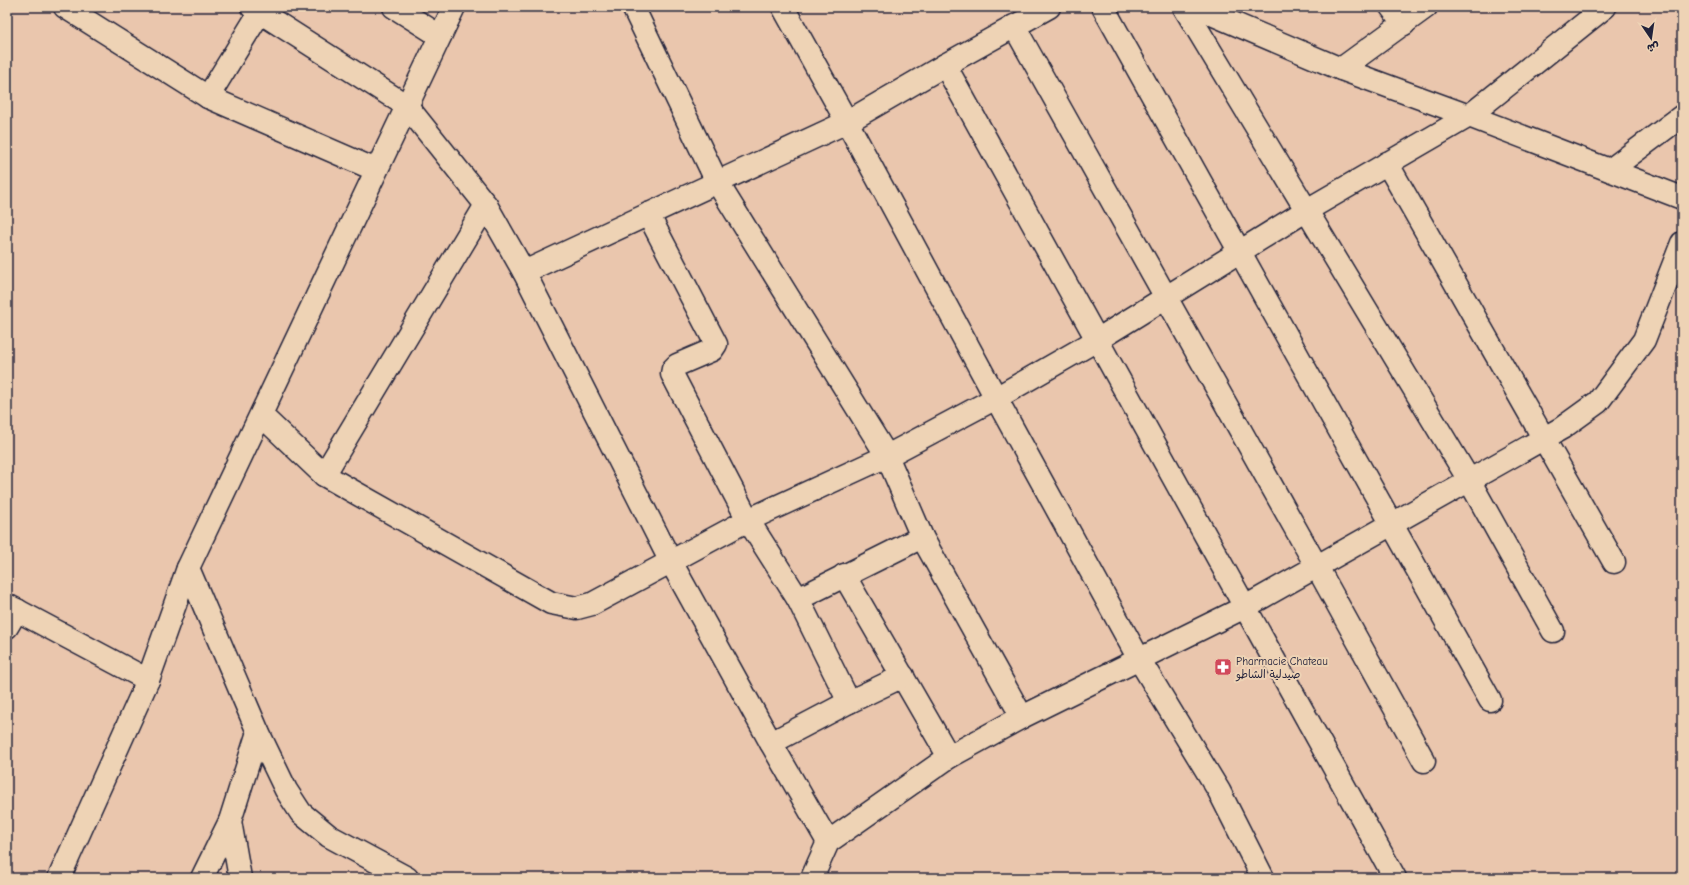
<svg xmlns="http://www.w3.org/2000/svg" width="1689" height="885" viewBox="0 0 1689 885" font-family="'Comic Neue','Playpen Sans Arabic',sans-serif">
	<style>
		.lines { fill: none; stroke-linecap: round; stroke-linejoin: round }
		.street-casing { stroke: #22223b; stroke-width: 25 }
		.street { stroke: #eed3b5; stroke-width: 22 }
		.labels { text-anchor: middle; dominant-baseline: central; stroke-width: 4; stroke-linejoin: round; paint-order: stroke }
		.poi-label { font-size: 11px; fill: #22223b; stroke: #eed3b5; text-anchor: start }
	</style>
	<rect width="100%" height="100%" fill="#eac6ad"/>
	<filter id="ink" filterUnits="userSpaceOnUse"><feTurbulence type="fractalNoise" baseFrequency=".025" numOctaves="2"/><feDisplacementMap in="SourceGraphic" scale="8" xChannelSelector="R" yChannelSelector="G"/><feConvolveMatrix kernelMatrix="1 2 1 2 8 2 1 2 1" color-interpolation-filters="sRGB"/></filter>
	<g filter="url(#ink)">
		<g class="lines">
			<defs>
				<g id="street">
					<polyline points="65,7 208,97 376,170"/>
					<polyline points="252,7 407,106 486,205 524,272 671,562 771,743 828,842"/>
					<polyline points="394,7 440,36"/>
					<polyline points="633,7 717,182 887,456 922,537 1022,717"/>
					<polyline points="783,7 847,122 996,398 1139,659 1219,791 1263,878"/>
					<polyline points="1103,7 1490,700"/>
					<polyline points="1184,7 1469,480 1553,631"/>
					<polyline points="1195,7 1341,69 1469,116 1682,198"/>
					<polyline points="1391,7 1404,24"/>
					<polyline points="1014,26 1317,567 1424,761"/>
					<polyline points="945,65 1395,878"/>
					<polyline points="1341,69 1426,7"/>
					<polyline points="208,97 263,7"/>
					<polyline points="1387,163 1614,562"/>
					<polyline points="1610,170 1682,116"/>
					<polyline points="648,214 716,344 712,350 677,365 673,369 672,374 748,520 798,599"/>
					<polyline points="524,272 847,122 945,65 1049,7"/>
					<polyline points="261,415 324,475 551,603 577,608 592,604 748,520 887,456 996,398 1097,340 1307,210 1469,116 1605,7"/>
					<polyline points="324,475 486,205"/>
					<polyline points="188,568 258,732 286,790 301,813 329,836 407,878"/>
					<polyline points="844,575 949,757"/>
					<polyline points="7,605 148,680"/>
					<polyline points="7,627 17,610"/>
					<polyline points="849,702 798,599 922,537"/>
					<polyline points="771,743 849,702 903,676"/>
					<polyline points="230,821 240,878"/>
					<polyline points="59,878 148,680 188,568 454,7"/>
					<polyline points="202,878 230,821 258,732"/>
					<polyline points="812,878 828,842 949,757 1022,717 1245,607 1562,428 1598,402 1644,340 1682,243"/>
				</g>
			</defs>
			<use href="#street" class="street-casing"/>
			<use href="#street" class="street"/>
		</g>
	</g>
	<defs>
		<symbol id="pharmacy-square" viewBox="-11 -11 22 22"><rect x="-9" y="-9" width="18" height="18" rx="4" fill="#d1495b" stroke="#eed3b5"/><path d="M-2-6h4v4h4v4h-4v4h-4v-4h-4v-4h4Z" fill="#fff"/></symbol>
	</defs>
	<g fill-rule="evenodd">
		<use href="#pharmacy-square" x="1213" y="657" width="20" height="20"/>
	</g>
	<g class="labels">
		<g class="poi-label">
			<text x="1236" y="661">Pharmacie Chateau<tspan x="1236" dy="13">صيدلية الشاطو</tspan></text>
		</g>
	</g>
	<rect width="1689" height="885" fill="none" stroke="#eed3b5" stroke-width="24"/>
	<rect x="12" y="12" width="1665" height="861" fill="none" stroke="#22223b" stroke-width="1.5" filter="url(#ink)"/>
	<g transform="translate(1651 38) rotate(167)" stroke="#eed3b5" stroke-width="3" paint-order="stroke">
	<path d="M0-3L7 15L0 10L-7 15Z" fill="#22223b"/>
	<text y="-6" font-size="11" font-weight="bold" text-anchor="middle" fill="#22223b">ش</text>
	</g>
</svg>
